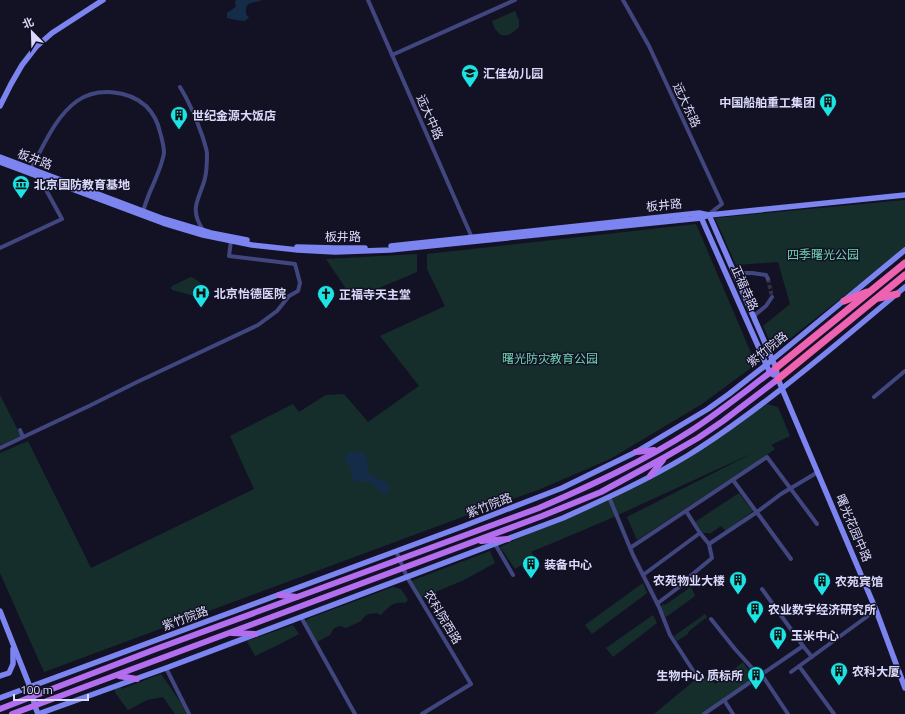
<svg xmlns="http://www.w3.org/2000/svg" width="905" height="714" viewBox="0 0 905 714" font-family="'Titillium Web','Noto Sans SC',sans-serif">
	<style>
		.green { fill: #162e2b }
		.water { fill: #142c47 }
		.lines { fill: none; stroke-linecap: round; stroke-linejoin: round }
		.street-tunnel { stroke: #313045; stroke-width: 4; stroke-dasharray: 4 2; stroke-linecap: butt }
		.street { stroke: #42467f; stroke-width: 4 }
		.secondary { stroke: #7c84f0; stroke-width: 5.5 }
		.primary { stroke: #b26eee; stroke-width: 6 }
		.highway { stroke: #ed63b2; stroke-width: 7 }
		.labels { text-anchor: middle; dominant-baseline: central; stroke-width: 3; stroke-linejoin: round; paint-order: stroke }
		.poi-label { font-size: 12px; font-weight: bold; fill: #dbdafb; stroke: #131225; text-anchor: start }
		.street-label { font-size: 12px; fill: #dbdafb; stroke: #131225 }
		.park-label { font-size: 12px; fill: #6ed3b0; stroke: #131225 }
	</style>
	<rect width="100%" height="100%" fill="#131225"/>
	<g class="green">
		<path d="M515,11l4,9v7c-6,6 -9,9 -18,8l-6,-6 -3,-8z"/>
		<polygon points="905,200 905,248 774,351 763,326 790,304 778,262 736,265 715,218"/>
		<polygon points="696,224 751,353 752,367 702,404 610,459 538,490 492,506 44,672 0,573 0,453 28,441 91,568 254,489 230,436 293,404 299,412 326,395 344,394 368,422 419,386 380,336 445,306 427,269 427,254"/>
		<polygon points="417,254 417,272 353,299 326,259"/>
		<polygon points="191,277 200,282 205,294 204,297 202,298 172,290 171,288 172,286"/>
		<polygon points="0,395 21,436 0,445"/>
		<polygon points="767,404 778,407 790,436 771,445 775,449 758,461 637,540 627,517 755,452 607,520 531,552 535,557 515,569 500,547 609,497 686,460"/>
		<polygon points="739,493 753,511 726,531 721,526 711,533 703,533 695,522"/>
		<polygon points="490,551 495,563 464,580 421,598 411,581"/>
		<polygon points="643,583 647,593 592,634 585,625"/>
		<path d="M393,587l8,2 7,11 -3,3c-12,-2 -16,4 -24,12l-4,-2 -9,1 -4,3 -3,4 -15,7 -6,-2 -6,2 -4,7 -13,7 -12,-20 5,-4z"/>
		<polygon points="691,587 695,596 666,617 660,608 663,604 665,605"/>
		<polygon points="705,614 707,617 689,631 688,634 677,641 674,636"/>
		<polygon points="653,615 657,623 613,657 606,648"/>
		<polygon points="293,625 299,634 282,643 255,656 247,641"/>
		<polygon points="743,662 754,679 701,714 654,714 700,676 704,679 708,675 715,684"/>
		<polygon points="161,674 181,703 186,714 175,714 163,697 147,700 128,710 116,694 114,688 120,686 122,689"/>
	</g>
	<g class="water">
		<path d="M236,0h26c-7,3 -17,1 -16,11 0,4 0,4 3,6l-4,4 -9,-1 -9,-2v-5c3,-3 6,-3 9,-7l-1,-3z"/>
		<path d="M357,451l6,2 4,6 1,13c3,2 6,5 9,6 5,3 11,3 13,10 -5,16 -15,-5 -21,-6 -7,-2 -9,3 -16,-2l-2,-11 -6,-9c2,-7 5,-8 12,-9z"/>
	</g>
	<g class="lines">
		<polyline class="street-tunnel" points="768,279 772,297"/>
		<g class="street">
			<polyline points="368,0 473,240"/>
			<polyline points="623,0 649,46 722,204 709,214"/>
			<polyline points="392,55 515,0"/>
			<path d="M180,87c10,16 16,31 22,48 2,6 4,12 5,18 0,8 0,17 -2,25 -5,21 -17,29 -2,52"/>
			<path d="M31,169c13,-24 24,-52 46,-68 20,-14 51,-11 69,5 7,7 12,17 14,26 2,7 4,14 4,21 -2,12 -7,22 -11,32 -4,8 -7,17 -10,26"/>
			<polyline points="0,248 62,219 39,177"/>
			<polyline points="734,271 738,273 752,273 766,275 768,279"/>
			<polyline points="754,318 756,314 766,306 772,297"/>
			<polyline points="874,397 905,371"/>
			<polyline points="20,430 23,437"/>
			<polyline points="0,448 89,406 137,382 258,325 277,311 289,296 298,291 300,283 295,264 229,256 231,241"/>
			<polyline points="733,480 791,559"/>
			<polyline points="609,497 633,555 659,607 670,635 696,675"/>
			<polyline points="686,511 700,533"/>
			<polyline points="495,544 513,575"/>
			<polyline points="630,548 767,457 817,524"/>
			<polyline points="396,551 407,577 471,684 422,714"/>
			<polyline points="643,575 700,533 709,544 757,512 781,494 818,472"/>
			<polyline points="762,589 803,646"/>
			<polyline points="658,603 683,584 688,578 712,558 709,544"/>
			<polyline points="301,617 355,714"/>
			<polyline points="711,619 735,649 753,669 762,675 788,714"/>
			<polyline points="799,666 834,714"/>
			<polyline points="166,668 189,714"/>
			<polyline points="791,672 876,610"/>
			<polyline points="724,700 733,714"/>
			<polyline points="704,714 803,646 812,657"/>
		</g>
		<g class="secondary">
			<polyline points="0,106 11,84 22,65 36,47 52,33 103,0"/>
			<polyline points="0,157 164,219 211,233 247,240"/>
			<polyline points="0,162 163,223 203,235 252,245 298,250 335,252 390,250 701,218 709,215 905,195"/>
			<polyline points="700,215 770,373 774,375"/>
			<polyline points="709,215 776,368 778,379 876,610 905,688"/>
			<polyline points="391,246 699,213 709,215"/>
			<polyline points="297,247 335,248 365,248"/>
			<path d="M0,611l30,76c3,10 4,18 8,27"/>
			<polyline points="0,676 9,673 13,664 13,649"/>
			<polyline points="0,698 464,526 562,488 636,452 708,409 729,394 766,365 905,250"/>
			<path d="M38,714l128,-46 397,-150c42,-19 84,-38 124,-62 21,-13 41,-27 60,-41 55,-40 106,-85 158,-128"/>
		</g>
		<g class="primary">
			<polyline points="636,452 654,450"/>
			<polyline points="650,476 663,460"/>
			<polyline points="481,541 508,539"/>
			<polyline points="279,595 297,597"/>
			<polyline points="232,633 255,634"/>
			<polyline points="119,676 137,679"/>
			<path d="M0,709l156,-60 383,-141c53,-23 105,-47 153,-78 29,-19 56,-41 84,-62"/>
			<polyline points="12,714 542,516 601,492 665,457 698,438 723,421 778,379"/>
		</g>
		<g class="highway">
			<polyline points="879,298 897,294"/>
			<polyline points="844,301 867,292"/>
			<polyline points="776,368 905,263"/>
			<polyline points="778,379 905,275"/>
		</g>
	</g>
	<defs>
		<symbol id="school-pin" viewBox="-11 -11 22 30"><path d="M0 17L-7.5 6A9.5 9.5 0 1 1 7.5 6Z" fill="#1ce4e5" stroke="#131225"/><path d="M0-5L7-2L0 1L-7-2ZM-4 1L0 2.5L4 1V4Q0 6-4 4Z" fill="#111"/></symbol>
		<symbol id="building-pin" viewBox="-11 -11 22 30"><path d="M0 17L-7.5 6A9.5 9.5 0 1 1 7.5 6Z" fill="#1ce4e5" stroke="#131225"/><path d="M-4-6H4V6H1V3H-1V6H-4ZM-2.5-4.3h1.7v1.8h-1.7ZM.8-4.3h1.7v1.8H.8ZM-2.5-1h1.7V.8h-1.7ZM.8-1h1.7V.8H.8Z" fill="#111"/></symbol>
		<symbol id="museum-pin" viewBox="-11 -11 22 30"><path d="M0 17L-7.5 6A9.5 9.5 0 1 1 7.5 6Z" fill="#1ce4e5" stroke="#131225"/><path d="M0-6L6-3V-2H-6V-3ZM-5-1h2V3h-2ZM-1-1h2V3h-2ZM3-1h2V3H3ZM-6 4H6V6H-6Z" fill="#111"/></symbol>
		<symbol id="hospital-pin" viewBox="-11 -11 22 30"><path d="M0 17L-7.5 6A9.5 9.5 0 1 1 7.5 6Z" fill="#1ce4e5" stroke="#131225"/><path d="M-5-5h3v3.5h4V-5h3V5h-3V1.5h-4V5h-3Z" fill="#111"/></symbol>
		<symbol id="church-pin" viewBox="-11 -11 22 30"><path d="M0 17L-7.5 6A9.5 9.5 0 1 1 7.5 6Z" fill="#1ce4e5" stroke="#131225"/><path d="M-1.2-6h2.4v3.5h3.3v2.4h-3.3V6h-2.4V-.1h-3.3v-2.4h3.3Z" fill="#111"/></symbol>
	</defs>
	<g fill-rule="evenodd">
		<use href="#school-pin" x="460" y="63" width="20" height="27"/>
		<use href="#building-pin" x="818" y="92" width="20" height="27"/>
		<use href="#building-pin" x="169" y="105" width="20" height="27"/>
		<use href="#museum-pin" x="11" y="174" width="20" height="27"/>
		<use href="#hospital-pin" x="191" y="283" width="20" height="27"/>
		<use href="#church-pin" x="316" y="284" width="20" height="27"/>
		<use href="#building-pin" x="521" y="554" width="20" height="27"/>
		<use href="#building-pin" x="728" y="570" width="20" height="27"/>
		<use href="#building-pin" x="812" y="571" width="20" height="27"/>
		<use href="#building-pin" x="745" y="599" width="20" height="27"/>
		<use href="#building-pin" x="768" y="625" width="20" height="27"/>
		<use href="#building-pin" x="829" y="661" width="20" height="27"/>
		<use href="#building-pin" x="746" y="665" width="20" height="27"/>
	</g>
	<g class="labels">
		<g class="poi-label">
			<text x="483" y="73">汇佳幼儿园</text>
			<text x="815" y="102" text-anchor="end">中国船舶重工集团</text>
			<text x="192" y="115">世纪金源大饭店</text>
			<text x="34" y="184">北京国防教育基地</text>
			<text x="214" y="293">北京怡德医院</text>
			<text x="339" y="294">正福寺天主堂</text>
			<text x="544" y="564">装备中心</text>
			<text x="725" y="580" text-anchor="end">农苑物业大楼</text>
			<text x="835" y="581">农苑宾馆</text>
			<text x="768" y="609">农业数字经济研究所</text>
			<text x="791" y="635">玉米中心</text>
			<text x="852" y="671">农科大厦</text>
			<text x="743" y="675" text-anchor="end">生物中心 质标所</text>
		</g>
		<g class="street-label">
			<text transform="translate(687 105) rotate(65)">远大东路</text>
			<text transform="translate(430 117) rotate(66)">远大中路</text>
			<text transform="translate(35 159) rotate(21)">板井路</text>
			<text transform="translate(664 205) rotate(-6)">板井路</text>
			<text x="343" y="236">板井路</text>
			<text transform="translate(745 288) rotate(66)">正福寺路</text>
			<text transform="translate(767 349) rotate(-39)">紫竹院路</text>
			<text transform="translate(489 505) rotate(-21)">紫竹院路</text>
			<text transform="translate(854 528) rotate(67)">曙光花园中路</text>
			<text transform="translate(443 617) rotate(59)">农科院西路</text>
			<text transform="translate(185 618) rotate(-20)">紫竹院路</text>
		</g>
		<g class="park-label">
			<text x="823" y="254">四季曙光公园</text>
			<text x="550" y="358">曙光防灾教育公园</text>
		</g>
	</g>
	<g transform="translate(32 32) rotate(337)" stroke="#131225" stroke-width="3" paint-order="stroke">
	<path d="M0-3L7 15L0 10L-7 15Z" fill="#dbdafb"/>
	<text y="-6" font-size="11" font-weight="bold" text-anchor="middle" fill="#dbdafb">北</text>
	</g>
	<path d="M14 694v6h74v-6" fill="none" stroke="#dbdafb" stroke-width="2"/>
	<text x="20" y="694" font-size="12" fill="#dbdafb" stroke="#131225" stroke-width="3" paint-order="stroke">100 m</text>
</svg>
